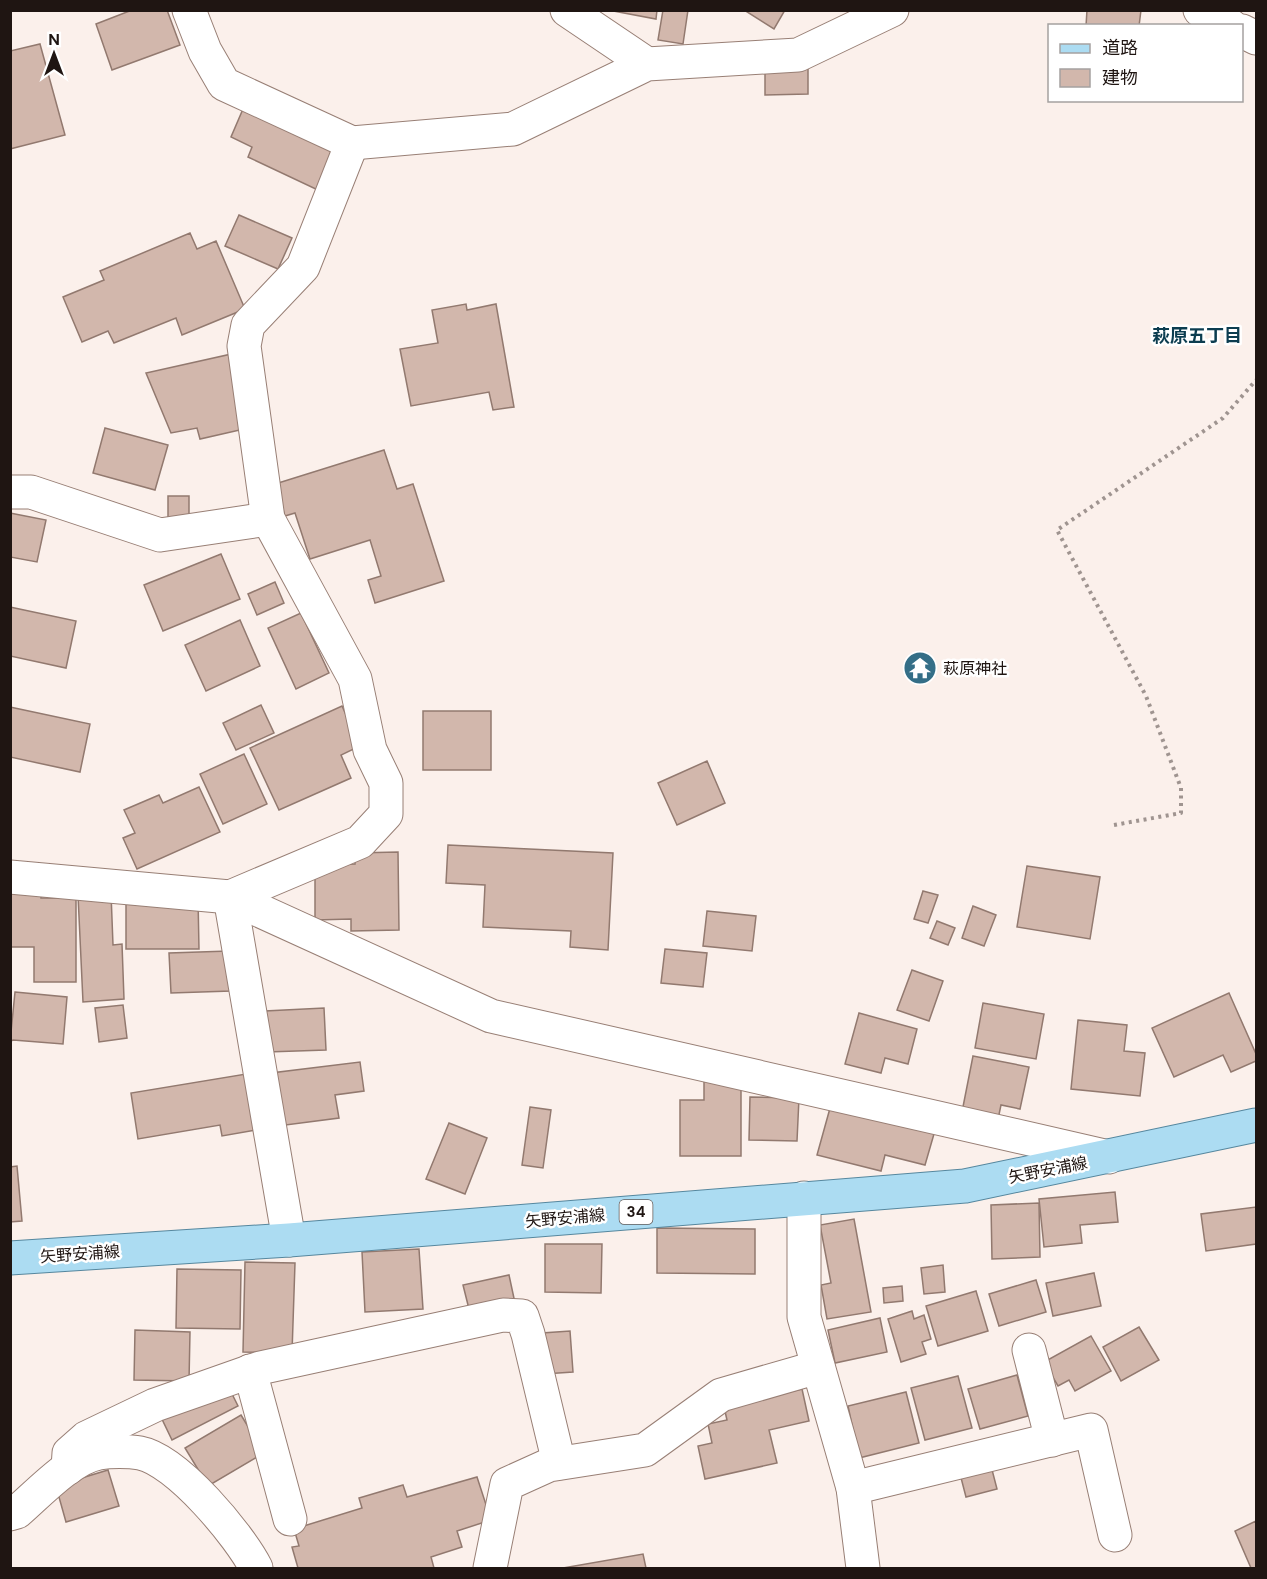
<svg xmlns="http://www.w3.org/2000/svg" width="1267" height="1579" viewBox="0 0 1267 1579" font-family="'DM Sans','Noto Sans JP',sans-serif">
	<style>
		.building { fill: #d2b7ac; stroke: #92796f; stroke-width: 1.5 }
		.lines { fill: none; stroke-linecap: round; stroke-linejoin: round }
		.minor-casing { stroke: #987f75; stroke-width: 35 }
		.major-casing { stroke: #56879e; stroke-width: 35 }
		.path { stroke: #9f9490; stroke-width: 4; stroke-dasharray: 3 4.5; stroke-linecap: butt }
		.minor { stroke: #fff; stroke-width: 33 }
		.major { stroke: #acdcf2; stroke-width: 33 }
		.labels { text-anchor: middle; dominant-baseline: central; stroke-width: 5; stroke-linejoin: round; paint-order: stroke }
		.shield { fill: #fff; stroke: #625b59; stroke-width: 1.5 }
		.shield-label { font-size: 15px; font-weight: bold; fill: #1f1512 }
		.poi-label { font-size: 16px; fill: #1f1512; stroke: #fff; text-anchor: start }
		.street-label { font-size: 16px; fill: #1f1512; stroke: #fff }
		.neighbourhood-label { font-size: 18px; font-weight: bold; fill: #0c3d50; stroke: #fff }
	</style>
	<rect width="100%" height="100%" fill="#fbf0eb"/>
	<g class="building">
		<polygon points="132,10 167,10 180,45 112,70 96,24"/>
		<polygon points="608,10 657,10 656,19"/>
		<polygon points="663,10 688,10 683,44 658,40"/>
		<polygon points="744,10 785,10 774,29"/>
		<polygon points="1087,10 1141,10 1139,26 1086,26"/>
		<polygon points="40,44 65,135 10,149 10,51"/>
		<polygon points="765,67 808,67 808,94 765,95"/>
		<polygon points="243,109 338,153 320,191 248,157 252,147 231,137"/>
		<polygon points="239,215 292,238 278,269 225,246"/>
		<polygon points="190,233 197,249 216,241 245,309 182,335 176,318 114,343 108,331 82,342 63,297 104,280 100,271"/>
		<polygon points="466,304 467,310 496,304 514,407 493,410 489,392 411,406 400,349 438,343 432,310"/>
		<polygon points="236,353 253,427 200,439 197,428 171,433 146,373"/>
		<polygon points="105,428 168,445 155,490 93,473"/>
		<polygon points="384,450 397,489 413,484 444,581 375,603 368,580 381,576 370,540 310,559 295,513 285,516 275,484"/>
		<rect x="168" y="496" width="21" height="31"/>
		<polygon points="10,513 46,520 37,562 10,557"/>
		<polygon points="221,554 240,599 163,631 144,585"/>
		<polygon points="275,582 284,603 257,615 248,594"/>
		<polygon points="10,607 76,621 66,668 10,656"/>
		<polygon points="301,613 329,673 296,689 268,628"/>
		<polygon points="240,620 260,666 206,691 185,645"/>
		<polygon points="261,705 274,733 236,750 223,723"/>
		<polygon points="342,706 360,746 341,755 351,778 279,810 250,748"/>
		<polygon points="10,707 90,724 80,772 10,757"/>
		<rect x="423" y="711" width="68" height="59"/>
		<polygon points="244,754 267,804 223,824 200,774"/>
		<polygon points="707,761 725,803 677,825 658,783"/>
		<polygon points="199,787 220,832 137,869 123,838 135,833 124,810 159,795 163,803"/>
		<polygon points="448,845 613,853 608,950 570,947 571,931 483,927 485,885 446,883"/>
		<polygon points="398,852 399,930 351,931 351,919 315,920 315,865 355,864 355,853"/>
		<polygon points="1027,866 1100,877 1090,939 1017,927"/>
		<polygon points="10,887 41,887 41,898 76,898 76,982 34,982 34,947 10,947"/>
		<polygon points="923,891 938,895 928,923 914,919"/>
		<polygon points="111,893 113,945 122,944 124,999 83,1002 78,895"/>
		<polygon points="126,898 198,898 199,949 126,949"/>
		<polygon points="973,906 996,915 984,946 962,938"/>
		<polygon points="707,911 756,916 752,951 703,946"/>
		<polygon points="937,921 955,928 948,945 930,938"/>
		<polygon points="665,949 707,953 703,987 661,983"/>
		<polygon points="229,951 231,991 171,993 169,953"/>
		<polygon points="912,970 943,981 929,1021 897,1010"/>
		<polygon points="15,992 67,997 63,1044 13,1040 10,1042"/>
		<polygon points="1229,993 1256,1054 1256,1061 1231,1072 1223,1055 1174,1077 1152,1028"/>
		<polygon points="983,1003 1044,1014 1036,1059 975,1048"/>
		<polygon points="123,1005 127,1038 99,1042 95,1008"/>
		<polygon points="324,1008 326,1050 267,1052 265,1011"/>
		<polygon points="859,1013 917,1029 908,1064 885,1058 881,1073 845,1064"/>
		<polygon points="1078,1020 1127,1025 1124,1051 1145,1053 1140,1096 1071,1089"/>
		<polygon points="973,1056 1029,1067 1020,1109 1001,1105 997,1124 961,1117"/>
		<polygon points="360,1062 364,1091 335,1095 339,1118 278,1126 271,1073"/>
		<polygon points="246,1074 256,1130 222,1136 220,1125 138,1139 131,1093"/>
		<polygon points="704,1081 741,1081 741,1156 680,1156 680,1100 704,1100"/>
		<polygon points="750,1097 799,1098 797,1141 749,1140"/>
		<polygon points="832,1101 936,1127 925,1165 885,1155 881,1171 817,1155"/>
		<polygon points="530,1107 551,1110 543,1168 522,1165"/>
		<polygon points="449,1123 487,1138 465,1194 426,1179"/>
		<polygon points="17,1166 22,1221 10,1222 10,1167"/>
		<polygon points="1115,1192 1118,1222 1080,1225 1082,1243 1044,1247 1039,1199"/>
		<polygon points="1039,1203 1040,1257 992,1259 991,1205"/>
		<polygon points="1256,1207 1256,1244 1206,1251 1201,1214"/>
		<polygon points="854,1219 871,1312 827,1319 821,1285 831,1283 820,1225"/>
		<polygon points="657,1228 755,1229 755,1274 657,1273"/>
		<polygon points="545,1244 602,1244 601,1293 545,1292"/>
		<polygon points="419,1249 423,1309 365,1312 362,1252"/>
		<polygon points="245,1262 295,1263 292,1353 243,1352"/>
		<polygon points="943,1265 945,1292 924,1294 921,1268"/>
		<polygon points="177,1269 241,1270 240,1329 176,1328"/>
		<polygon points="1094,1273 1101,1306 1053,1316 1046,1283"/>
		<polygon points="509,1275 515,1303 470,1313 463,1285"/>
		<polygon points="1036,1280 1046,1312 999,1326 989,1294"/>
		<polygon points="902,1286 903,1301 884,1303 883,1288"/>
		<polygon points="976,1291 988,1331 938,1346 926,1306"/>
		<polygon points="912,1311 914,1319 924,1315 931,1339 922,1342 926,1354 901,1362 888,1319"/>
		<polygon points="880,1318 887,1352 835,1363 828,1330"/>
		<polygon points="1139,1327 1159,1360 1121,1381 1103,1347"/>
		<polygon points="135,1330 190,1332 189,1381 134,1380"/>
		<polygon points="570,1331 573,1372 544,1374 542,1333"/>
		<polygon points="1091,1336 1111,1371 1075,1391 1069,1380 1058,1386 1044,1362"/>
		<polygon points="1017,1375 1028,1416 980,1429 968,1389"/>
		<polygon points="958,1376 972,1428 925,1440 911,1388"/>
		<polygon points="226,1382 238,1406 172,1440 160,1415"/>
		<polygon points="802,1389 809,1421 769,1430 777,1463 705,1479 698,1446 712,1443 708,1424 727,1420 724,1407"/>
		<polygon points="906,1392 919,1443 859,1458 848,1406"/>
		<polygon points="241,1415 264,1453 208,1486 185,1448"/>
		<polygon points="990,1462 997,1489 966,1497 959,1470"/>
		<polygon points="108,1470 119,1506 66,1522 57,1490 62,1484"/>
		<polygon points="477,1477 491,1520 457,1531 462,1547 431,1557 434,1568 298,1568 292,1547 299,1546 294,1529 362,1508 359,1498 403,1485 407,1497"/>
		<polygon points="1256,1521 1256,1568 1251,1568 1235,1531"/>
		<polygon points="643,1554 646,1568 563,1568"/>
	</g>
	<g class="lines">
		<defs>
			<g id="minor">
				<polyline points="189,10 205,51 224,84 352,143 513,129 647,64 798,55 892,10"/>
				<polyline points="567,10 647,64"/>
				<polyline points="1200,10 1231,26"/>
				<polyline points="1242,31 1256,38"/>
				<polyline points="10,492 31,492 160,535 268,519"/>
				<polyline points="10,877 230,897 491,1016 1109,1157"/>
				<polyline points="230,897 360,842 386,814 386,783 370,750 355,679 268,519 244,346 248,325 303,267 352,143"/>
				<polyline points="230,897 289,1240"/>
				<polyline points="804,1198 804,1317 853,1488 863,1568"/>
				<polyline points="1029,1350 1052,1440"/>
				<polyline points="250,1371 290,1519"/>
				<polyline points="68,1468 69,1453 86,1438 155,1405 260,1368 503,1315 522,1316 528,1334 559,1463"/>
				<polyline points="853,1488 1091,1430 1115,1535"/>
				<path d="M10,1514l7,-2c21,-18 54,-54 82,-59 11,-2 30,-2 41,0 37,7 100,83 116,115"/>
				<polyline points="490,1568 507,1484 549,1465 645,1450 721,1395 818,1367"/>
			</g>
			<polyline id="major" points="10,1258 289,1240 965,1186 1256,1125"/>
		</defs>
		<use href="#minor" class="minor-casing"/>
		<use href="#major" class="major-casing"/>
		<polyline class="path" points="1114,825 1181,813 1181,788 1146,696 1057,530 1223,418 1256,380"/>
		<use href="#minor" class="minor"/>
		<use href="#major" class="major"/>
	</g>
	<defs>
		<symbol id="temple-disc" viewBox="-11 -11 22 22"><circle r="9.5" fill="#346e87" stroke="#fff"/><path d="M0-6L5-2H3V0L6.5 2.5H4V6H1.5V3h-3V6H-4V2.5H-6.5L-3 0V-2H-5Z" fill="#fff"/></symbol>
	</defs>
	<g fill-rule="evenodd">
		<use href="#temple-disc" x="901" y="649" width="38" height="38"/>
	</g>
	<g class="labels">
		<rect class="shield" x="619.5" y="1200" width="33" height="24" rx="4.5"/>
		<g class="shield-label">
			<text x="636" y="1212">34</text>
		</g>
		<g class="poi-label">
			<text x="943" y="668">萩原神社</text>
		</g>
		<g class="street-label">
			<text transform="translate(1048 1170) rotate(-11)">矢野安浦線</text>
			<text transform="translate(565 1218) rotate(-5)">矢野安浦線</text>
			<text transform="translate(80 1254) rotate(-4)">矢野安浦線</text>
		</g>
		<g class="neighbourhood-label">
			<text x="1197" y="336">萩原五丁目</text>
		</g>
	</g>
	<rect width="1267" height="1579" fill="none" stroke="#1f1512" stroke-width="24"/>
	<rect x="1048" y="24" width="195" height="78" fill="#ffffff" stroke="#a5a1a0" stroke-width="1.5"/>
	<rect x="1060" y="44" width="30" height="9" fill="#acdcf2" stroke="#a5a1a0" stroke-width="1.5"/>
	<text x="1102" y="54" font-size="18" fill="#1f1512">道路</text>
	<rect x="1060" y="69" width="30" height="18" fill="#d2b7ac" stroke="#a5a1a0" stroke-width="1.5"/>
	<text x="1102" y="84" font-size="18" fill="#1f1512">建物</text>
	<g transform="translate(54 54)" stroke="#ffffff" stroke-width="4.5" paint-order="stroke">
	<path d="M0-4.5L10 22L0 15L-10 22Z" fill="#1f1512"/>
	<text y="-9" font-size="16" font-weight="bold" text-anchor="middle" fill="#1f1512">N</text>
	</g>
</svg>
